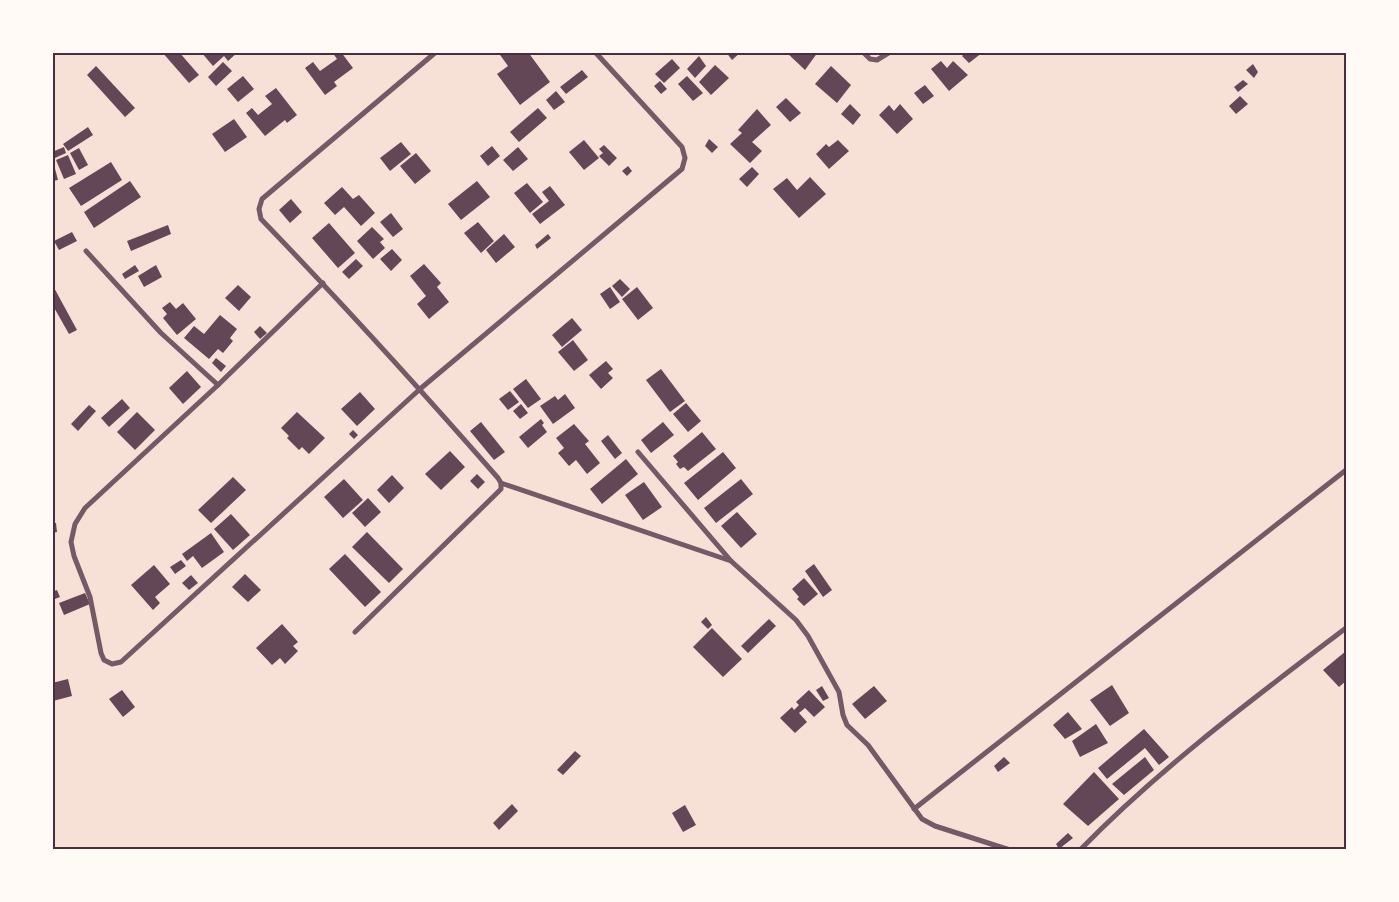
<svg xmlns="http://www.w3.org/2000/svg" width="1399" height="902" viewBox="0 0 1399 902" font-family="'Sofia Sans Condensed',sans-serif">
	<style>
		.building { fill: #644757 }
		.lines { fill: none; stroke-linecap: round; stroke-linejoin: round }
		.minor { stroke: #755966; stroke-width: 5 }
		.neatline { fill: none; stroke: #4a2c40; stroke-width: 2 }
	</style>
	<rect width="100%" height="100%" fill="#f7e1d7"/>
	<g class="building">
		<polygon points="162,52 179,52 199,75 189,83"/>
		<polygon points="201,52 238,52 228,61 224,56 213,66"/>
		<polygon points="332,52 341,52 353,68 334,82 337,86 325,95 305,68 313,62 320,71 337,59"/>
		<polygon points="498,52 528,52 550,82 520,105 497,74 508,66"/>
		<polygon points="726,52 741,52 732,60"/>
		<polygon points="786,52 818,52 805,70"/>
		<polygon points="966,52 983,52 969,63 962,56"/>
		<polygon points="699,56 706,66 695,78 687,69"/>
		<polygon points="672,59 680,68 664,83 655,74"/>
		<polygon points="941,61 947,68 953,61 968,75 949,91 931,69"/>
		<polygon points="223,62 232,71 216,86 208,77"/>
		<polygon points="1253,64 1258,72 1254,78 1246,70"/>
		<polygon points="715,65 729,78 711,95 699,82"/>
		<polygon points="96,66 135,108 125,117 87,75"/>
		<polygon points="831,66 851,85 837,103 815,84"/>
		<polygon points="582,70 588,77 566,94 560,87"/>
		<polygon points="243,76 254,89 238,102 227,89"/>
		<polygon points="687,76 703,93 693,101 678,84"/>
		<polygon points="1243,80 1248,84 1238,92 1234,87"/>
		<polygon points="660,81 667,89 661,94 654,86"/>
		<polygon points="925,85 934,96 923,104 914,93"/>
		<polygon points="276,88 297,115 287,123 285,120 265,136 246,113 252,108 258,115 272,104 265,96"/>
		<polygon points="556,91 565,102 554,110 546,100"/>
		<polygon points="1240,96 1248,104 1236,114 1229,106"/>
		<polygon points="786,98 801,113 790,122 776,107"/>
		<polygon points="850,104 861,115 853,125 841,114"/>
		<polygon points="900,104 913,119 897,134 879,115 889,105 894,111"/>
		<polygon points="538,108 547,118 519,142 510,132"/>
		<polygon points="757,109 771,125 752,142 762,151 750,163 730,144 742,133 738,130"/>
		<polygon points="234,119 247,137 225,152 212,134"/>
		<polygon points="88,127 93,135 68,151 63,144"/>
		<polygon points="709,139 718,147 712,153 705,146"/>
		<polygon points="584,140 599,158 584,170 569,152"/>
		<polygon points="838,140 849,151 829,169 816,154 826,144 829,147"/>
		<polygon points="401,142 411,154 390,171 380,158"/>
		<polygon points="604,145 617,158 609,166 599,156 603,153 599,149"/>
		<polygon points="492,146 500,156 488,166 480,156"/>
		<polygon points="64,147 66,153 55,158 52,152"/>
		<polygon points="518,147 528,159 513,171 503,160"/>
		<polygon points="79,148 88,165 79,170 70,153"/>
		<polygon points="416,153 431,171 415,184 400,166"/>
		<polygon points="68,155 76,174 64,179 56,160"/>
		<polygon points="53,161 58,180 52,181 52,162"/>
		<polygon points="111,162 122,180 81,206 69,188"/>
		<polygon points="628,166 632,171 627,176 622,171"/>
		<polygon points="752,167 759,174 747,187 739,179"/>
		<polygon points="810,177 826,194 799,218 773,189 787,178 797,190"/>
		<polygon points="130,181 141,197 94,228 84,212"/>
		<polygon points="477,181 490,197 461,220 448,204"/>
		<polygon points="527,183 543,202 530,213 514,193"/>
		<polygon points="550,186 565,205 540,224 532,214 549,201 542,192"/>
		<polygon points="342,187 353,199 359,195 375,213 361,226 344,207 335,215 324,203"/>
		<polygon points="291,199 302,212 290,223 279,210"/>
		<polygon points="391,213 403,229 393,237 380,222"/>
		<polygon points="478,222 494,241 481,253 464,233"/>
		<polygon points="329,223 355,253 338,268 312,238"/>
		<polygon points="168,225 171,234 131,251 127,241"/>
		<polygon points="372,227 384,239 380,242 385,248 373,259 357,241"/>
		<polygon points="72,232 77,241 59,250 54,241"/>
		<polygon points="504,234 515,247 496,263 486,250"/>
		<polygon points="548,234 551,238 537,249 535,245"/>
		<polygon points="392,249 402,260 391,271 380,259"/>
		<polygon points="356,259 363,266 349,279 342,272"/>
		<polygon points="424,264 441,283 437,287 449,302 429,319 417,304 426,296 410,276"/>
		<polygon points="135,265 139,271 125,279 122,274"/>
		<polygon points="156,265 162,277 144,287 138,276"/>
		<polygon points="620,279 630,289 622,297 612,286"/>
		<polygon points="52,284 77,330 69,334 52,304"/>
		<polygon points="238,285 251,297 239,311 225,298"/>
		<polygon points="610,287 620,302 610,309 600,294"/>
		<polygon points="637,287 653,308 638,320 622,299"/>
		<polygon points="170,302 176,309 183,303 196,319 177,335 163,318 167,314 162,308"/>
		<polygon points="220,315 237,329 230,338 233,341 223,353 218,349 209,359 184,338 194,326 204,334"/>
		<polygon points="572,318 582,330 562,347 552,335"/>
		<polygon points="260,326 267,333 260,339 254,332"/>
		<polygon points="573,340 588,360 574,371 558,352"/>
		<polygon points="216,358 226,366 221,372 212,363"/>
		<polygon points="606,361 613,369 608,373 613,378 601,389 589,375"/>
		<polygon points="661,369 685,401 670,412 646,380"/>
		<polygon points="187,371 201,387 183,404 169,388"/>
		<polygon points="526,379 541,399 528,408 513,389"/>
		<polygon points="510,391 519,402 508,410 499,399"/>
		<polygon points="360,392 375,409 357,426 341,409"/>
		<polygon points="565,394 575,408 553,424 540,406 555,396 558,400"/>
		<polygon points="122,399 130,408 109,427 101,418"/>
		<polygon points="686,403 701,421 688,432 673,414"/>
		<polygon points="521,404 528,413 520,419 513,411"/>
		<polygon points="89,405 96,411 78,431 71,424"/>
		<polygon points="137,412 155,430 135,450 117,432"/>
		<polygon points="297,412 325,438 309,454 302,447 299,450 287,438 289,436 281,428"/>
		<polygon points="541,419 544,423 542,425 547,432 528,448 519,437"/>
		<polygon points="481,422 505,452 494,460 470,431"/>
		<polygon points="663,422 674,435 651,453 641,440"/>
		<polygon points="574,424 589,441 585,444 600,463 587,474 576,460 569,466 558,453 564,448 556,438"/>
		<polygon points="353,430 358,435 354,439 349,434"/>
		<polygon points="702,432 716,449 688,471 684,467 680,469 676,464 678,462 673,456"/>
		<polygon points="608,435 622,453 615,459 601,441"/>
		<polygon points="450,451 465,467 441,490 425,474"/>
		<polygon points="723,452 736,468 698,500 684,483"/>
		<polygon points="626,459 638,474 602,504 590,489"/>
		<polygon points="477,474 485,482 478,489 470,481"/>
		<polygon points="392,475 404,488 389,503 377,490"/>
		<polygon points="233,477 246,490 211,523 198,510"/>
		<polygon points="344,479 363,500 343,518 324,497"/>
		<polygon points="741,479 753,494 716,523 704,508"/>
		<polygon points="644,482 662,507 643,520 625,495"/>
		<polygon points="368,498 381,512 365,527 352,513"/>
		<polygon points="737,512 757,534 741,548 721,526"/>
		<polygon points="231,514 250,535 233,550 214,529"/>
		<polygon points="52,523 56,523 57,532 52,533"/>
		<polygon points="367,532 403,569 389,583 352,547"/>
		<polygon points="211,533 224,552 202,568 193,556 187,561 182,554"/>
		<polygon points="345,554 381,592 365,607 329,569"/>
		<polygon points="181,560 186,566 175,574 170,567"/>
		<polygon points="814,564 832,590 823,597 805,571"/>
		<polygon points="154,565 170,584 155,597 160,603 153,610 131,585"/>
		<polygon points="245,574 261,590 248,602 232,587"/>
		<polygon points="191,575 198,583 189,590 182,583"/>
		<polygon points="804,578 818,594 804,606 797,599 799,597 792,589"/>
		<polygon points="57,590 60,597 52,600 52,592"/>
		<polygon points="85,593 90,604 64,615 59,603"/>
		<polygon points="706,617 712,625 708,629 701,622"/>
		<polygon points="769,619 776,626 748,653 741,646"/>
		<polygon points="282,624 298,642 293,646 298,651 285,664 280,658 272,665 256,648"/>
		<polygon points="712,628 742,659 723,677 693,647"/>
		<polygon points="1346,651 1346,681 1339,687 1323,670"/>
		<polygon points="68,679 72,696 53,701 52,683"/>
		<polygon points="1112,685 1129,713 1110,726 1090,700"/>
		<polygon points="822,686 829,698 823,701 816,690"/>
		<polygon points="874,686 887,701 865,719 852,704"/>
		<polygon points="122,690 135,707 123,717 109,699"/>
		<polygon points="809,690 825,707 814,717 805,708 799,713 807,722 795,733 780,718 792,707 794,710 799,705 796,702"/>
		<polygon points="1068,712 1082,729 1065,739 1053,725"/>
		<polygon points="1096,724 1108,743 1080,757 1072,741"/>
		<polygon points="1144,729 1169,757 1159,765 1145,748 1107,779 1098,768"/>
		<polygon points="575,751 581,756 563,775 557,770"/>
		<polygon points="1004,757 1010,763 998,772 994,766"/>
		<polygon points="1145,757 1154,770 1124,795 1112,784"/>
		<polygon points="1094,772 1119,799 1088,826 1063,804"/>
		<polygon points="512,804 518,811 499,830 493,823"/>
		<polygon points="685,805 696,825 683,832 672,813"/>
		<polygon points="1068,833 1073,838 1059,849 1056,844"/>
	</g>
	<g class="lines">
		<g class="minor">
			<path d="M436,52l-174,147 -3,10 2,10c81,84 160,171 237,259l3,5 230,78"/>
			<polyline points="863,52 870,59 877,60 890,52"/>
			<polyline points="86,251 161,333 218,385"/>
			<polyline points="323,283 218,385 85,508 75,524 71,542 74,556 90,597 101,653 104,660 112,664 121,662 420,389 682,169 685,158 682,147 595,52"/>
			<polyline points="638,452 731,561 796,620 808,636 839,692 843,715 847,725 868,745 922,819 935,826 1010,850"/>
			<polyline points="355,632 496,494 501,489 501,483"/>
			<polyline points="914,809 1346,470"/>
			<path d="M1080,850c81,-83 174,-152 266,-222"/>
		</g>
	</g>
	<rect width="1399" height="902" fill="none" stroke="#fffaf5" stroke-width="108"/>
	<rect x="54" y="54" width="1291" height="794" class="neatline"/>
</svg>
